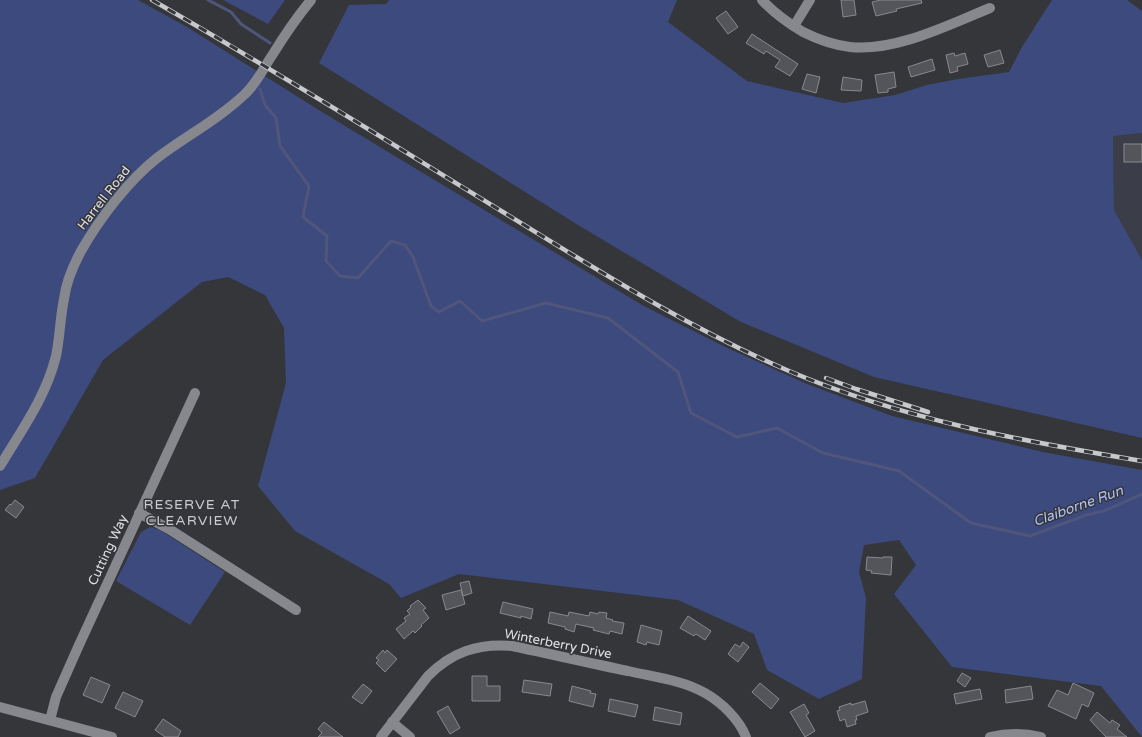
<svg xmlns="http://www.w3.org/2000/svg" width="1142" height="737" viewBox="0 0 1142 737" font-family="'Varela Round',sans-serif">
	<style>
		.built { fill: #3b3e48 }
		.green { fill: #3d4a7e }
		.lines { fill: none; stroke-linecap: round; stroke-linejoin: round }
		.stream { stroke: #50557b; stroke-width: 3 }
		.building { fill: #54555a; stroke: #88898e }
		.minor { stroke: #86888d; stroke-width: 10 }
		.tertiary { stroke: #86888d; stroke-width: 10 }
		.rail-casing { stroke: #c7c8cb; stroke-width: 4.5 }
		.rail { stroke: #34363a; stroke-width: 3; stroke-dasharray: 9; stroke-linecap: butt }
		.labels { text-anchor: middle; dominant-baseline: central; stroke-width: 3; stroke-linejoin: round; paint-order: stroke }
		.street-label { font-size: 13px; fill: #e0e0e3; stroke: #34363a }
		.neighbourhood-label { font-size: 14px; letter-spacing: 1px; fill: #c9cad0; stroke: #34363a }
		.water-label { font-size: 14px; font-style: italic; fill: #b2c2f7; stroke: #34363a }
	</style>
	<rect width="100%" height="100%" fill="#34363a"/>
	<polygon class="built" points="1142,133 1142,260 1114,210 1113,136"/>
	<g class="green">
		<polygon points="0,0 138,0 187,27 322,112 642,305 725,347 807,384 892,416 1043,452 1142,470 1142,737 1101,686 952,667 894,594 916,565 899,540 864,545 859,572 866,598 862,679 819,699 767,670 754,634 678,600 459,574 401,598 389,584 295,531 258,486 286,383 284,328 265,295 228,277 202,282 103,360 35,478 0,490"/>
		<polygon points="223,0 285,0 268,24"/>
		<polygon points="389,0 677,0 668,22 747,81 843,103 895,95 927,85 958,79 1009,72 1022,47 1052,0 1127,0 1142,11 1142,133 1113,136 1114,210 1142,260 1142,438 874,377 741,322 578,225 319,63 349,5 386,4"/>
		<polygon points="150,527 160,530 225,572 190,625 116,581 141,532"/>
	</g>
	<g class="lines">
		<g class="stream">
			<polyline points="208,0 231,12 241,24 270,43"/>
			<polyline points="260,89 265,105 276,118 280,146 309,186 303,217 327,236 326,261 340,276 358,278 391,241 405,245 413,257 431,306 439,312 460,301 482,321 546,303 608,318 678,372 691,413 737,437 777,428 823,453 899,471 971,523 1030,536 1086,515 1104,511 1142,494"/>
		</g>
	</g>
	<g class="building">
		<polygon points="841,0 854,0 856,15 843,17"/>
		<polygon points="881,0 921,0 922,3 896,9 897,11 876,16 872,2"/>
		<polygon points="726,11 738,27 728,34 716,18"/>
		<polygon points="752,34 798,64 790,76 775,67 780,60 766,51 764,54 746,43"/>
		<polygon points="1000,50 1004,63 988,67 984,55"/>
		<polygon points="954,53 955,56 965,53 968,64 957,67 958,71 950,73 946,55"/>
		<polygon points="932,59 935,70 911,77 908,67"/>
		<polygon points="894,72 896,87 888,89 888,92 878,93 875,75"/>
		<polygon points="807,74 820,77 816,93 802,89"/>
		<polygon points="843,77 862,80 861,91 841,90"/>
		<rect x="1124" y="144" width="18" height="18"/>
		<polygon points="15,500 24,507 16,518 5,510 10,504 11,505"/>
		<polygon points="867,557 883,558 883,557 892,557 891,575 871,573 872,571 866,570"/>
		<polygon points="469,581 472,593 463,596 460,583"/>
		<polygon points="461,590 465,604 446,610 442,595"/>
		<polygon points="418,600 426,608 423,610 429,618 421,625 422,626 415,633 413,631 404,639 396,629 406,621 404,618 410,614 407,611 411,607 410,606"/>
		<polygon points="503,602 533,609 531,619 521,616 521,618 500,613"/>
		<polygon points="550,612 568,616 569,612 589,616 590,612 598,614 599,612 607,613 606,618 613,620 612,621 624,623 622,634 610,631 609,634 593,630 594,628 576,624 574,632 565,629 565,627 548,623"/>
		<polygon points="688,616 711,631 705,640 696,634 694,636 680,628"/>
		<polygon points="641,625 662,631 659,645 647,642 646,645 637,642"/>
		<polygon points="743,642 749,647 738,662 728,654 735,644 740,647"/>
		<polygon points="383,650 385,653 387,650 397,659 385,672 376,663 379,660 376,658"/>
		<polygon points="962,673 971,678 965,687 957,681"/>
		<polygon points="472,676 487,676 487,686 500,686 500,701 472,701"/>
		<polygon points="91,677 110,685 102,703 83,695"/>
		<polygon points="524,680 552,684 550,696 522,692"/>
		<polygon points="760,683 779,699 771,709 752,692"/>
		<polygon points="1073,683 1094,693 1088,707 1082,704 1076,719 1048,706 1057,690 1068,695"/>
		<polygon points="363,684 372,691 362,704 352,697"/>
		<polygon points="572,686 591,691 590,693 596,694 593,707 569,701"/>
		<polygon points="1031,686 1033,699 1006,703 1005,690"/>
		<polygon points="980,689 982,699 956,704 954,694"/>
		<polygon points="123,692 143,701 135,717 115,708"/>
		<polygon points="610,699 638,705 635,717 608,711"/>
		<polygon points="865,701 868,712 856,716 857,720 855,720 856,724 847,727 845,719 840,721 837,711 840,710 839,707 851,703 851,705"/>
		<polygon points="804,704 809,713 806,715 815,731 805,737 790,712"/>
		<polygon points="448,706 460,728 450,734 437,712"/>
		<polygon points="655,707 682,713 680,725 653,720"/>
		<polygon points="1097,712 1110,723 1112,720 1120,725 1117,729 1127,737 1106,737 1090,720"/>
		<polygon points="163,719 181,731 178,737 165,737 155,730"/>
		<polygon points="324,722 343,737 318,737 322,733 318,729"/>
	</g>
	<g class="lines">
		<g class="minor">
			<path d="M762,0c12,13 26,23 41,32 14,7 31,13 47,15 45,5 98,-22 140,-39"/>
			<polyline points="794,26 810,0"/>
			<polyline points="139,513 169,529 296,610"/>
			<polyline points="0,707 112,737"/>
			<polyline points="50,720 56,697 79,645 195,393"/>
			<polyline points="392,722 410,737"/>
			<path d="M381,737l47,-61c24,-24 50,-33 84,-30 39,8 77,17 116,25 26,6 54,9 77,22 16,9 34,26 41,44"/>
			<path d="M990,737c17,-4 34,-4 51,0"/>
		</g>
		<path class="tertiary" d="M0,466c21,-35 46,-69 56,-110 4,-19 4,-38 8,-57 2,-17 9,-33 17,-48 19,-33 47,-70 76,-93 29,-22 62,-39 88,-64 12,-11 19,-27 28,-40 11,-18 24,-37 38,-54"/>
		<defs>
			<g id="rail">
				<path d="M152,0c119,68 235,141 351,212 93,57 185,116 286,159 113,48 232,70 353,90"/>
				<polyline points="826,378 856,389 928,412"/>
			</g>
		</defs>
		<use href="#rail" class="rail-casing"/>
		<use href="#rail" class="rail"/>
	</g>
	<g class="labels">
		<g class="street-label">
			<text transform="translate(104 198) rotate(-52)">Harrell Road</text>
			<text transform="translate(108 550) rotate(-65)">Cutting Way</text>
			<text transform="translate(558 644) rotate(11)">Winterberry Drive</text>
		</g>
		<g class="neighbourhood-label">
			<text x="192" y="504">RESERVE AT<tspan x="192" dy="16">CLEARVIEW</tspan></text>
		</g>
		<g class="water-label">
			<text transform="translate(1078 506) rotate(-20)">Claiborne Run</text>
		</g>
	</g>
</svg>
